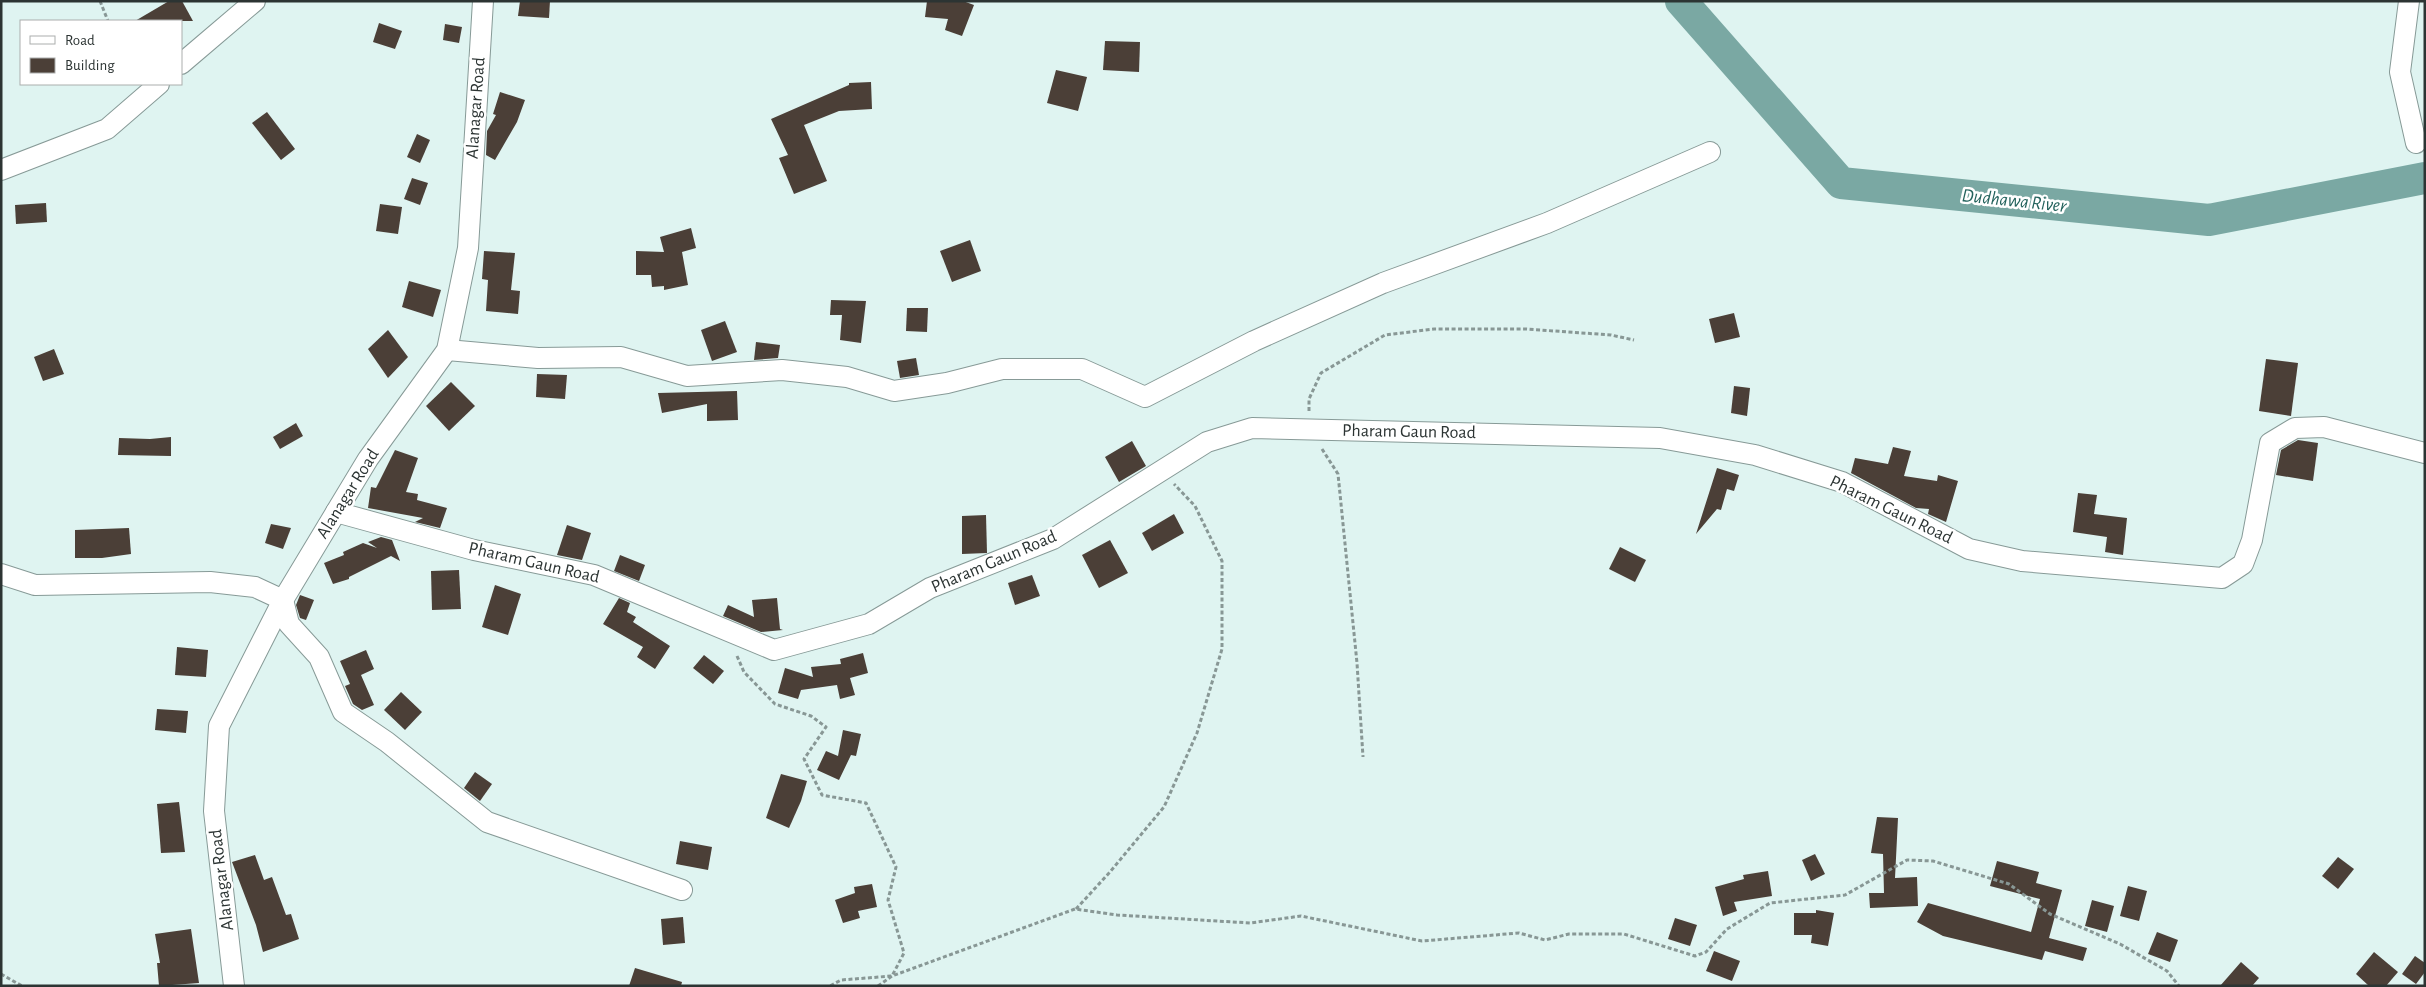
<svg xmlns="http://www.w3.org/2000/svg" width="2426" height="987" viewBox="0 0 2426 987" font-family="'Alegreya Sans',sans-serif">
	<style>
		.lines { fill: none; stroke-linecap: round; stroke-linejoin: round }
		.river { stroke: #7aa8a3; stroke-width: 32 }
		.building { fill: #4b3f37 }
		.street-casing { stroke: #879a97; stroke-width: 22 }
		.path { stroke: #889795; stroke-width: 3; stroke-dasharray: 4 2.5; stroke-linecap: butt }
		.street { stroke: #fff; stroke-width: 20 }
		.labels { text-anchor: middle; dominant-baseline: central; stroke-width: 5; stroke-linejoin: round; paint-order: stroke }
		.street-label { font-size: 18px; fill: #2c3433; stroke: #fff }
		.water-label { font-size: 19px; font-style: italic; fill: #23625c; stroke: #fff }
	</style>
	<rect width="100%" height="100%" fill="#dff4f1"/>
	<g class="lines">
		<polyline class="river" points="1681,1 1841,183 2209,220 2425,178"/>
	</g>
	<g class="building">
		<polygon points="169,1 182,1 193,21 135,21"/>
		<polygon points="520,1 550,1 549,18 518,16"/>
		<polygon points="927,1 963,1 974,5 962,36 945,30 948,19 925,17"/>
		<polygon points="379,23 402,31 395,49 373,42"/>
		<polygon points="445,24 462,27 459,43 443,40"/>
		<polygon points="1105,41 1140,42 1139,72 1103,70"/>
		<polygon points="1056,70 1087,77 1078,111 1047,103"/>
		<polygon points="871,82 872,109 839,111 804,125 827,181 794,194 779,158 788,155 771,119 849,85 849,83"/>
		<polygon points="500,92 525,100 517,122 495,160 486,155 487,131 496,115 493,114"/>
		<polygon points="267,112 295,149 281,160 252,123"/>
		<polygon points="417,134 430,140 420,163 407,157"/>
		<polygon points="412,178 428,183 420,205 404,199"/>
		<polygon points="46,203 47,222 16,224 15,205"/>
		<polygon points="380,204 402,207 398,234 376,231"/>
		<polygon points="691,228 696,248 682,252 688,285 664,290 664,286 652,287 651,275 636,275 636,251 664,252 660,237"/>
		<polygon points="970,240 981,271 952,282 940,251"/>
		<polygon points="484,251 515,253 511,290 520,291 518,314 486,311 488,280 482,279"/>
		<polygon points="409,281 441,290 433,317 402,307"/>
		<polygon points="831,300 866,301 861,343 840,340 842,315 830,315"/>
		<polygon points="907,308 928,308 927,332 906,331"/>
		<polygon points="1734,313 1740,337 1715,343 1709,319"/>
		<polygon points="725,321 737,352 712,361 701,330"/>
		<polygon points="388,330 408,357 388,378 368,349"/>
		<polygon points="756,342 780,345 778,358 754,360"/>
		<polygon points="54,349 64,374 43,381 34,357"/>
		<polygon points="916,358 919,375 900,378 897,361"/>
		<polygon points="2266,359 2298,363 2291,416 2259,411"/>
		<polygon points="537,374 567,375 565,399 536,397"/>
		<polygon points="451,382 475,406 449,431 426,406"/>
		<polygon points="1734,386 1750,388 1747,416 1731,413"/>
		<polygon points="737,391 738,420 707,421 707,404 662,413 658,393"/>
		<polygon points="296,423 303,436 280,449 273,437"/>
		<polygon points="171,437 171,456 118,455 119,438 150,439"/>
		<polygon points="2298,440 2318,443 2313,481 2276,475 2281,450"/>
		<polygon points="1132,441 1146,466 1119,482 1105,457"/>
		<polygon points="1893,447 1911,451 1904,476 1937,481 1938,475 1958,481 1946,522 1928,514 1929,509 1916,508 1851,473 1855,458 1888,464"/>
		<polygon points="395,450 418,458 406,492 418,494 417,500 447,508 440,528 415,522 423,518 368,508 371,487 376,488"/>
		<polygon points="1717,468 1739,475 1734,491 1727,489 1721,510 1717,509 1696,534"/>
		<polygon points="2078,493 2097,495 2094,514 2127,518 2123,555 2105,552 2107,537 2073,532"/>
		<polygon points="1174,514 1184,533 1152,551 1142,533"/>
		<polygon points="986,515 987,553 962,554 962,516"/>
		<polygon points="271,524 291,528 283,549 265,543"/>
		<polygon points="567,525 591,533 582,560 557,555"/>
		<polygon points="129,528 131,554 102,558 75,558 75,530"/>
		<polygon points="381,537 392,540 400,561 391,556 349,577 349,579 333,584 324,563 344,555 343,552 363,543 377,548 368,542"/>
		<polygon points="1110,540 1128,573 1099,588 1082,555"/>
		<polygon points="1620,547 1646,560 1635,582 1609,569"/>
		<polygon points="620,555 645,565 639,581 614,571"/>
		<polygon points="459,570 461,609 432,610 431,571"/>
		<polygon points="1032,575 1040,596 1015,605 1008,583"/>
		<polygon points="495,585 521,594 508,635 482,627"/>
		<polygon points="300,595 314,600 306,620 300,618 296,605"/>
		<polygon points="619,598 630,603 627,612 636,617 633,622 670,646 655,669 637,657 643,647 603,624"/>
		<polygon points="777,598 780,629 783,630 761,632 723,616 728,605 754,617 752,600"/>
		<polygon points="177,647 208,650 206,677 175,675"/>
		<polygon points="366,650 374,669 361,675 374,705 362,710 353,704 345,686 350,684 340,661"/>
		<polygon points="863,653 868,673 850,678 855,695 840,699 837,685 801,690 798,699 778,693 785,668 813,677 811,667 841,664 840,659"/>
		<polygon points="704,655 724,671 713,684 693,668"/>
		<polygon points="401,692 422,712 405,730 384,710"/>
		<polygon points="157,709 188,711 186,733 155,730"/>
		<polygon points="843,730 861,734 856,756 851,755 839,780 817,770 826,751 838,756"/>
		<polygon points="475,772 492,784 480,801 464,788"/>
		<polygon points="781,774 807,781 801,801 789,828 766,818"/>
		<polygon points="179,802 185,852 161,853 157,804"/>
		<polygon points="1877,817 1898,818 1895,878 1917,877 1918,906 1870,908 1869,893 1884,893 1883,854 1871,853"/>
		<polygon points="680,841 712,847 708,870 676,864"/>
		<polygon points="1815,854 1825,874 1811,881 1802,860"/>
		<polygon points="255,855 264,880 272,877 286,915 291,914 299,939 263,952 256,925 232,862"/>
		<polygon points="2338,857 2354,869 2338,889 2322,876"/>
		<polygon points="1997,861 2039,872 2036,883 2062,890 2049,938 2087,948 2083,961 2045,951 2042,960 1943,936 1917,922 1928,903 2031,932 2040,899 1990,886"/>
		<polygon points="1768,871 1772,896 1734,902 1737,911 1723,916 1715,887 1744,879 1743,875"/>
		<polygon points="872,884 877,907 858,911 860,918 843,923 835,900 855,893 854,887"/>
		<polygon points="2128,886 2147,891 2139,921 2120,916"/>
		<polygon points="2092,900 2114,906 2107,932 2085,926"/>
		<polygon points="1816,910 1834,913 1828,946 1811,943 1812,935 1794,935 1794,913 1816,913"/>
		<polygon points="683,917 685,943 663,945 661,919"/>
		<polygon points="1675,918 1697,925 1690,946 1668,939"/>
		<polygon points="191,929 199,983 159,986 157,963 160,963 155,934"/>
		<polygon points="2157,932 2178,940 2170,962 2148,954"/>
		<polygon points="1714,951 1740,961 1732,981 1706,971"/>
		<polygon points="2374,952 2398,972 2386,986 2369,986 2356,974"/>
		<polygon points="2415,956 2425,963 2425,972 2416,984 2402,974"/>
		<polygon points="2241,962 2259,978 2252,986 2220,986"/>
		<polygon points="635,968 682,982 681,986 629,986"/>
	</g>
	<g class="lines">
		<defs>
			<g id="street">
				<polyline points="2409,1 2400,72 2416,143"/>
				<polyline points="181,64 255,1"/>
				<polyline points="1,170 107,129 159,84"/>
				<polyline points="447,350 538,358 621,357 687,376 782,370 847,377 894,391 947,383 1002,369 1082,369 1145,397 1254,341 1383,283 1547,223 1710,152"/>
				<polyline points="336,512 474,550 594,575 774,650 869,624 930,588 1053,539 1207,442 1252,428 1660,438 1755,455 1842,482 1969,549 2022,561 2222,578 2243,564 2252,540 2270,443 2295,428 2324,427 2425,453"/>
				<polyline points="1,574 35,585 210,582 255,587 283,600"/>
				<polyline points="283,600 289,624 319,657 343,712 387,742 487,822 682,890"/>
				<polyline points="234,986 214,811 219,726 283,600 336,512 368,459 447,350 468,248 483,1"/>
			</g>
		</defs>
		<use href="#street" class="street-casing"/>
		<g class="path">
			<polyline points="100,1 108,21"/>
			<polyline points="1309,411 1309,399 1321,373 1385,335 1434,329 1526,329 1611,335 1634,340"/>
			<polyline points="1322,449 1338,474 1357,663 1363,757"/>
			<polyline points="737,656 744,672 775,704 811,716 826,727 804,759 822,795 866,803 896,867 888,900 904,953 892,976 841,980 830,986"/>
			<polyline points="1076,909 1110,872 1164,807 1197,733 1222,649 1222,561 1195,506 1174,484"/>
			<polyline points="1,974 22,986"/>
			<polyline points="878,986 892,976 1075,909 1117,915 1250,923 1301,916 1422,941 1519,933 1545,940 1569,934 1624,934 1695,956 1706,952 1727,929 1770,903 1845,895 1907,860 1933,861 2009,884 2050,914 2120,944 2167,971 2179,986"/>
		</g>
		<use href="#street" class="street"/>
	</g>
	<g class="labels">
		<g class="street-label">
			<text transform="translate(476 108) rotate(-86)">Alanagar Road</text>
			<text transform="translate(1409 432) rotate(1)">Pharam Gaun Road</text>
			<text transform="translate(348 494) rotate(-58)">Alanagar Road</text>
			<text transform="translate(1891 510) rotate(26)">Pharam Gaun Road</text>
			<text transform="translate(994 562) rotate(-23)">Pharam Gaun Road</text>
			<text transform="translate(534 563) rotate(13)">Pharam Gaun Road</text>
			<text transform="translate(222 880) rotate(-97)">Alanagar Road</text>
		</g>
		<g class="water-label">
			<text transform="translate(2014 201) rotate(6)">Dudhawa River</text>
		</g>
	</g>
	<rect width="2426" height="987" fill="none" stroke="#2c3433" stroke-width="5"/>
	<rect x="20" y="20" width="162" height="65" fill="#ffffff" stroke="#abaead"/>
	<rect x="30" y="36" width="25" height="8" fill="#ffffff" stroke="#abaead"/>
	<text x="65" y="45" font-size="15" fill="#2c3433">Road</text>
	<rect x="30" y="58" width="25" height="15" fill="#4b3f37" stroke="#abaead"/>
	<text x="65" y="70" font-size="15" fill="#2c3433">Building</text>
</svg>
